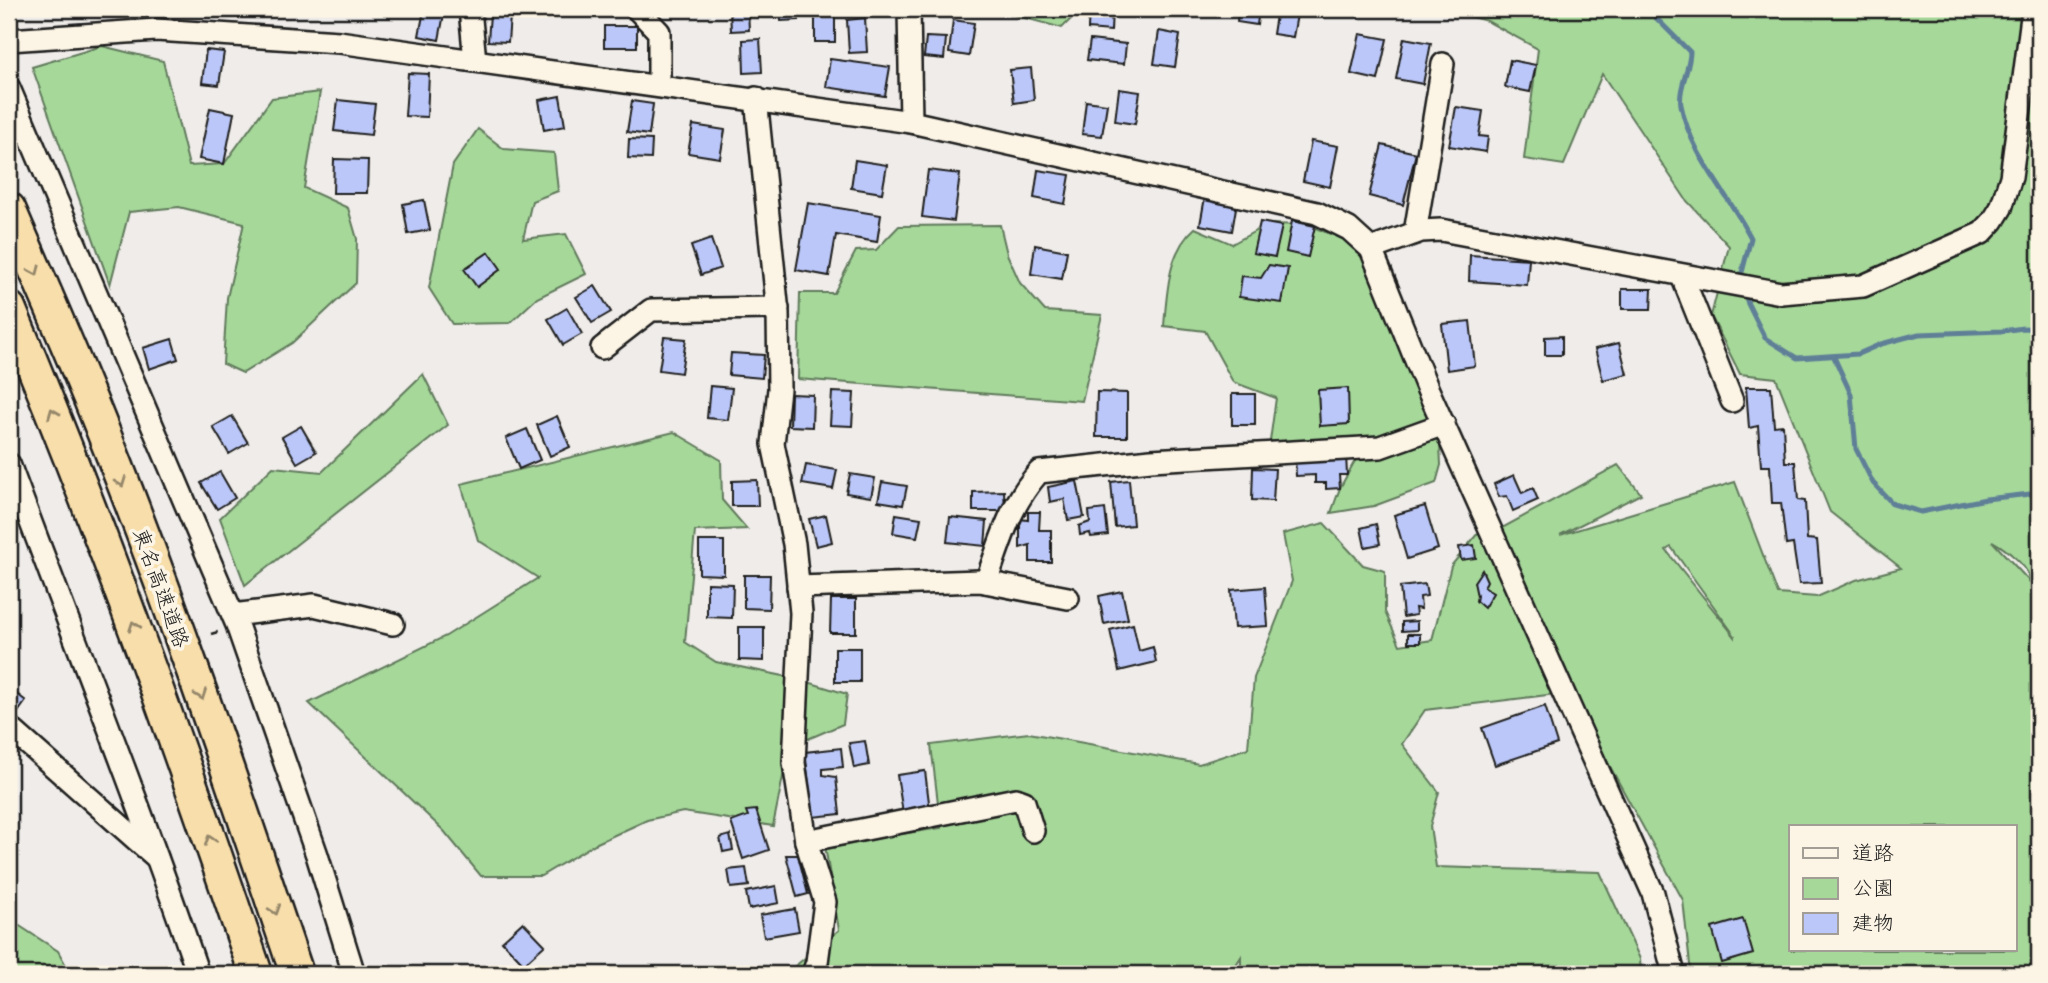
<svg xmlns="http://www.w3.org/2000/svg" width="2048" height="983" viewBox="0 0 2048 983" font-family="'Comic Neue','Klee One',sans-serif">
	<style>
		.green { fill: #a6d89a; stroke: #617a5b; stroke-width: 2; fill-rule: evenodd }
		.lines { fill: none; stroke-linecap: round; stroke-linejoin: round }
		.stream { stroke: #5f7f97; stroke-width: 5 }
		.building { fill: #bbc7f8; stroke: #1c1c1c; stroke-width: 2 }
		.minor-casing { stroke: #1c1c1c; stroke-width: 26 }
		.highway-casing { stroke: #1c1c1c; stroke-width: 37 }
		.path { stroke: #1c1c1c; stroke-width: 2.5; stroke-dasharray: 7 5; stroke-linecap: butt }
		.minor { stroke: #fcf5e5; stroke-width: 21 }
		.highway { stroke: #f8deab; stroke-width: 32 }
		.oneway { stroke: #95876b }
		.labels { text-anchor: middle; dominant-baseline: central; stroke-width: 7; stroke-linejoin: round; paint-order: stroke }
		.street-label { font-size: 21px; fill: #1c1c1c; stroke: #fcf5e5 }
	</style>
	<rect width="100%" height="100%" fill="#efece9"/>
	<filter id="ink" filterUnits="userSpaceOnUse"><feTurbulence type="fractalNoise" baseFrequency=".0143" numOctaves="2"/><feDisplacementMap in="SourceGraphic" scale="14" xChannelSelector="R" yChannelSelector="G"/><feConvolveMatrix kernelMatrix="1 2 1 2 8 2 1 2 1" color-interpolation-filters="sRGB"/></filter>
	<g filter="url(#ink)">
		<g class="green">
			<polygon points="992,9 1081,9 1062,28"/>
			<path d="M1441,9h598v550l-4,4 4,-2v413h-348l-8,-74 -141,-258 22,51 -139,17 -23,34 37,48 -9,34 6,41 164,5 40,87 1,15h-400v-17l-11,17h-436v-7l45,-37 -14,-84 116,-18 -10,-83 98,-12 170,31 49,-16 6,-70 38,-97 -9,-47 41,-11 39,42 22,6v41l15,33 32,-5 19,-74 36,-44 46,101 -31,-95 116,-63 23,29 -81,41 175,-53 43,112 39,3 39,-17 45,-12 -71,-56 -54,-134 -36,-4 -29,-58 18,-70 -42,-45 -85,-127 -38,91 -40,-6 14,-110 -51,-28zM1992,541c11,6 39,26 38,41zM1671,547l64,89v1l-69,-87zM1791,827h224v123h-224z"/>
			<polygon points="102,46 163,61 189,166 224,164 272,98 320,92 304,188 348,208 357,239 356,283 292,343 243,373 223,364 227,298 244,223 179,207 129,212 110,285 32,67"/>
			<polygon points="478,129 504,149 554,153 558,191 532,201 523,239 566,234 586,274 537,298 510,323 452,324 429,288 453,165"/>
			<path d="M1268,224l40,1 45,18 33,39 53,144 2,39 -5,18 -62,23 -43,7 9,-25 22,-40 -92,-7 6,-43 -43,-16 -28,-51 -41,-5c3,-34 4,-75 31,-98l37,16z"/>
			<polygon points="1000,225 1007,254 1020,283 1045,311 1102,315 1082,401 798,379 800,293 834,293 856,251 876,250 899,226"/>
			<polygon points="423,374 448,425 245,585 220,518 273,467 322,472"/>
			<polygon points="674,432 721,460 722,500 747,529 695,531 685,642 716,662 798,679 847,694 843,724 789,747 773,826 683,812 647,820 595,844 541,876 481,876 444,831 309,703 446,636 538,578 478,540 461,484"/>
			<polygon points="9,919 58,951 71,974 9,974"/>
		</g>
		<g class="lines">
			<g class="stream">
				<path d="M1650,9l5,8 35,35c0,17 -12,36 -9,53 10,51 47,88 70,133l-10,38 1,4"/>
				<polyline points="1745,293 1748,304 1765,338 1797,358 1858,354 1881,344 1919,334 2002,331 2023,328 2039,329"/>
				<polyline points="1834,357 1851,394 1856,449 1873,483 1893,504 1921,512 1986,499 2039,493"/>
			</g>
		</g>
		<g class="building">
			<polygon points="118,9 151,9 149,17"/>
			<polygon points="730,9 748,9 749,30 731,31"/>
			<polygon points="780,9 798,9 799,20 781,21"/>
			<rect x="815" y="9" width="20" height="33"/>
			<polygon points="1089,9 1112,9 1111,31 1088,29"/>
			<polygon points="1120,9 1140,9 1139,17 1119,14"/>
			<polygon points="1238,9 1259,9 1257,25 1237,22"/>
			<polygon points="1277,9 1298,9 1293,37 1273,34"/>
			<polygon points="424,10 444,14 439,40 419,36"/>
			<polygon points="490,14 510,16 508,42 488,41"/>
			<polygon points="865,18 867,52 849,53 847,20"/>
			<polygon points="953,20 974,23 969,56 949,53"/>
			<rect x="604" y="26" width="33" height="21"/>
			<polygon points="1159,31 1180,35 1175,67 1154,64"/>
			<polygon points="1360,34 1387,39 1378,80 1351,74"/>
			<polygon points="926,37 946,38 944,59 924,57"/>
			<polygon points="1404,38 1431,43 1423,84 1396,79"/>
			<polygon points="760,39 762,72 744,73 743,40"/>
			<polygon points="1090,40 1126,44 1124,64 1087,60"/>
			<polygon points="206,50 224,52 219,85 202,83"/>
			<polygon points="830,59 890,67 885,96 826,87"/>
			<polygon points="1510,60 1536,65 1530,92 1505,87"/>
			<polygon points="1031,68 1034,100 1014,103 1010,70"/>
			<polygon points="408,73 429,74 427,117 405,116"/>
			<polygon points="1119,89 1140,92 1135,124 1115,121"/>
			<polygon points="560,96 565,126 544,130 539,100"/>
			<polygon points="338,100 375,104 371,135 334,131"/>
			<polygon points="632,101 653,104 649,135 627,132"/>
			<polygon points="1086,101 1107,104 1102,136 1082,134"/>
			<polygon points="1456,107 1483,111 1479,136 1488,137 1486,152 1449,146"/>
			<polygon points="210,108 234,113 224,164 199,159"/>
			<polygon points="693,125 725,130 720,158 688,153"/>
			<polygon points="629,139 652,140 651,159 628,158"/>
			<polygon points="1311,141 1338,146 1330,187 1303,181"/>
			<polygon points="1382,145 1416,153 1403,205 1369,196"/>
			<polygon points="334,159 368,160 367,193 333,193"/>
			<polygon points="855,160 887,165 882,193 851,188"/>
			<polygon points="928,170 960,174 954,221 922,217"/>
			<polygon points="1038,170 1070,175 1065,204 1034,198"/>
			<polygon points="1205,197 1237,202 1232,231 1200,225"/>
			<polygon points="424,200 430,230 408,234 403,204"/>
			<polygon points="808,203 881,215 877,242 836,235 829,276 796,270"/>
			<polygon points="1292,221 1315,226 1308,257 1286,252"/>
			<polygon points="1260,222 1282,226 1275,257 1253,253"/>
			<polygon points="711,239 721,268 701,275 691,246"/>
			<polygon points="1035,245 1067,251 1062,279 1031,274"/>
			<polygon points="489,252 501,269 477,287 464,269"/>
			<polygon points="1470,255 1529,259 1527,285 1469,281"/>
			<polygon points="1269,265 1288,268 1282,303 1239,297 1242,276 1261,278"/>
			<polygon points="595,286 611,312 592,323 576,297"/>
			<polygon points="1622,289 1652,289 1651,309 1622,309"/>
			<polygon points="567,308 582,334 563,345 548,319"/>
			<polygon points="1470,321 1475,366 1447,370 1442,324"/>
			<polygon points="1562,336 1562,355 1545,355 1545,337"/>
			<polygon points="664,337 686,339 681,373 659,370"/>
			<polygon points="172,339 178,359 149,369 143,348"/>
			<polygon points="1619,343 1627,374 1603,380 1595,349"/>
			<polygon points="731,353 764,355 762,378 729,375"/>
			<polygon points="710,386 732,388 728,420 707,418"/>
			<polygon points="1746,387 1771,387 1774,426 1783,425 1785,462 1795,462 1798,500 1805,501 1807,539 1817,540 1821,583 1799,584 1793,544 1786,545 1781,503 1772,503 1770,466 1761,466 1758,426 1749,428"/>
			<polygon points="1348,388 1349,424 1320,426 1318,390"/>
			<polygon points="832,392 854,393 852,426 830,425"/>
			<polygon points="1097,392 1127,393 1127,437 1096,437"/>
			<polygon points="791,394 813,395 812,427 790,426"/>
			<rect x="1232" y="394" width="23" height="31"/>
			<polygon points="232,416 248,443 229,454 213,427"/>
			<polygon points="557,416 570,447 550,456 537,425"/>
			<polygon points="301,426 316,452 297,463 282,437"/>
			<polygon points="527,429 540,460 519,469 506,438"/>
			<polygon points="1346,455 1347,475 1339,475 1340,488 1326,489 1326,483 1315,483 1315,475 1296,476 1295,456"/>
			<polygon points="806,465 837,470 833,489 802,484"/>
			<polygon points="1253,468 1275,469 1273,501 1252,500"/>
			<polygon points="220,472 235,498 217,509 201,483"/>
			<polygon points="850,474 875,478 871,497 846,493"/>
			<polygon points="1514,475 1522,493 1533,488 1538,500 1513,511 1507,496 1499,497 1494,484"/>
			<polygon points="757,480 758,506 732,506 732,481"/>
			<polygon points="1129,480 1133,525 1115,527 1111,482"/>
			<polygon points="1077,481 1084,517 1068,520 1064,499 1050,502 1048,487"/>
			<polygon points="882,482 907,486 903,505 878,501"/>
			<polygon points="1004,491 1005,511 973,511 973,492"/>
			<polygon points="1425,506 1438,549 1407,559 1394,515"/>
			<polygon points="1105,509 1108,535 1091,537 1090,533 1080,535 1079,526 1090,522 1089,511"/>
			<polygon points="1028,512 1040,512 1039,530 1051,530 1051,562 1030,562 1030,545 1020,548 1020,519 1028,520"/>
			<polygon points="896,514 921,518 917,537 893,533"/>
			<polygon points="826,515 832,542 816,546 809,519"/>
			<polygon points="950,517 987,521 985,546 947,542"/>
			<polygon points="1376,524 1380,544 1365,547 1361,528"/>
			<polygon points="699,541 724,541 724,575 699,574"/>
			<polygon points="1474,545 1476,558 1461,560 1459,547"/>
			<polygon points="1482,570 1487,581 1484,587 1493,593 1484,608 1476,601 1477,596 1474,582"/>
			<polygon points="744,575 770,575 769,609 744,608"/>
			<polygon points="707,583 733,584 732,618 707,617"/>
			<polygon points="1425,584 1427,596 1420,597 1421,609 1415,608 1416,615 1403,617 1400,587"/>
			<polygon points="1265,587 1268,626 1234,628 1231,590"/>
			<polygon points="1122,591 1128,619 1104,624 1099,596"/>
			<polygon points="831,599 856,599 856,633 830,633"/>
			<polygon points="1417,621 1417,630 1402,631 1402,622"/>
			<polygon points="1133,624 1139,651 1153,647 1156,662 1119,671 1110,630"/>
			<polygon points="739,627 764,627 764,661 739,660"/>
			<rect x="1408" y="634" width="12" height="9"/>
			<rect x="835" y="648" width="25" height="34"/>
			<polygon points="9,688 26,701 11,722 9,720"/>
			<polygon points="1545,706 1557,744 1495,765 1482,728"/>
			<polygon points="865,741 869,765 854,768 849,743"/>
			<polygon points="841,748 843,767 823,769 823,775 836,777 840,814 813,817 805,752"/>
			<polygon points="925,771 930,810 903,813 897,775"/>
			<polygon points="756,810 769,850 743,859 731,822 748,816 746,811"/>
			<polygon points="730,835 733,850 723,852 720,838"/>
			<polygon points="786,855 798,855 808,894 797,897"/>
			<polygon points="746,868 749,886 731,888 728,870"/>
			<polygon points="776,886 779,903 749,909 746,892"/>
			<polygon points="795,909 799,931 764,937 760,915"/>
			<polygon points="1743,919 1753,954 1722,963 1712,928"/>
			<polygon points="523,922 545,945 524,964 502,941"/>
		</g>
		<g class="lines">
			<defs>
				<g id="minor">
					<polyline points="470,9 475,61"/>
					<polyline points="637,9 659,32 659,86"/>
					<polyline points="909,9 911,122"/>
					<polyline points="9,40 156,30 339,42 911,122 1317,213 1349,229 1371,249 1428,390 1653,893 1674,974"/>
					<polyline points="9,88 237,625 317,855 354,974"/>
					<polyline points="756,98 778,313 779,389 773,444 794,544 801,613 794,763 806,841 825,902 817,962 813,974"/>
					<polyline points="1415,233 1443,64"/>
					<polyline points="1371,249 1421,231 1441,230 1781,293 1863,286 1982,233 1993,221 2001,208 2011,177 2033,9"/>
					<polyline points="1682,276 1732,401"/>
					<polyline points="602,348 651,310 778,308"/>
					<path d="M9,464c63,170 131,339 189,510"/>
					<path d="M986,582c15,-41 23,-76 53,-110l112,-12 229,-13 64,-23"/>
					<polyline points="798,587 980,581 1068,598"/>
					<polyline points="233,615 314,605 393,624"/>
					<polyline points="9,727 157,858"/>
					<polyline points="806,841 1016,799 1024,802 1033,831"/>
				</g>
				<g id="highway">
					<path d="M9,209c27,63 55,126 81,190 77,189 142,382 207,575"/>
					<path d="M9,308c92,218 171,442 247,666"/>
				</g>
			</defs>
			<use href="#minor" class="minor-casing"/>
			<use href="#highway" class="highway-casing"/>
			<polyline class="path" points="211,634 221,631"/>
			<use href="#minor" class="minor"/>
			<use href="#highway" class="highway"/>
		</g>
		<defs><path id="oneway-chevron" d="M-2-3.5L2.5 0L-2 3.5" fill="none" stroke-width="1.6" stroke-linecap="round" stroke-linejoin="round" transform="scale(1.75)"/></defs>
		<g class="oneway">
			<use href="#oneway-chevron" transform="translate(35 271) rotate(67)"/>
			<use href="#oneway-chevron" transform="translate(53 413) rotate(-112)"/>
			<use href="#oneway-chevron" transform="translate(121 482) rotate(69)"/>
			<use href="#oneway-chevron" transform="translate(134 626) rotate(-110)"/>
			<use href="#oneway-chevron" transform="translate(201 695) rotate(70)"/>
			<use href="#oneway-chevron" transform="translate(210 840) rotate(-109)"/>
			<use href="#oneway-chevron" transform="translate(275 910) rotate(71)"/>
		</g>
	</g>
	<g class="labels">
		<g class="street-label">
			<text transform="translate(161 588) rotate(70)">東名高速道路</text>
		</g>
	</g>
	<rect width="2048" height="983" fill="none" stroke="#fcf5e5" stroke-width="35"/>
	<rect x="18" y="18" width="2013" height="948" fill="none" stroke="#1c1c1c" stroke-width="2.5" filter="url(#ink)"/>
	<rect x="1789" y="825" width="228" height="126" fill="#fcf5e5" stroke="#a29e95" stroke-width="2"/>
	<rect x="1803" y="848" width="35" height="10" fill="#fcf5e5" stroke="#a29e95" stroke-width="2"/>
	<text x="1852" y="860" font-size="21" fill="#1c1c1c">道路</text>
	<rect x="1803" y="878" width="35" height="21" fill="#a6d89a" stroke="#a29e95" stroke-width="2"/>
	<text x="1852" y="895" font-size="21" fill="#1c1c1c">公園</text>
	<rect x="1803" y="913" width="35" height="21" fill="#bbc7f8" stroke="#a29e95" stroke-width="2"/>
	<text x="1852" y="930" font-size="21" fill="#1c1c1c">建物</text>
</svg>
